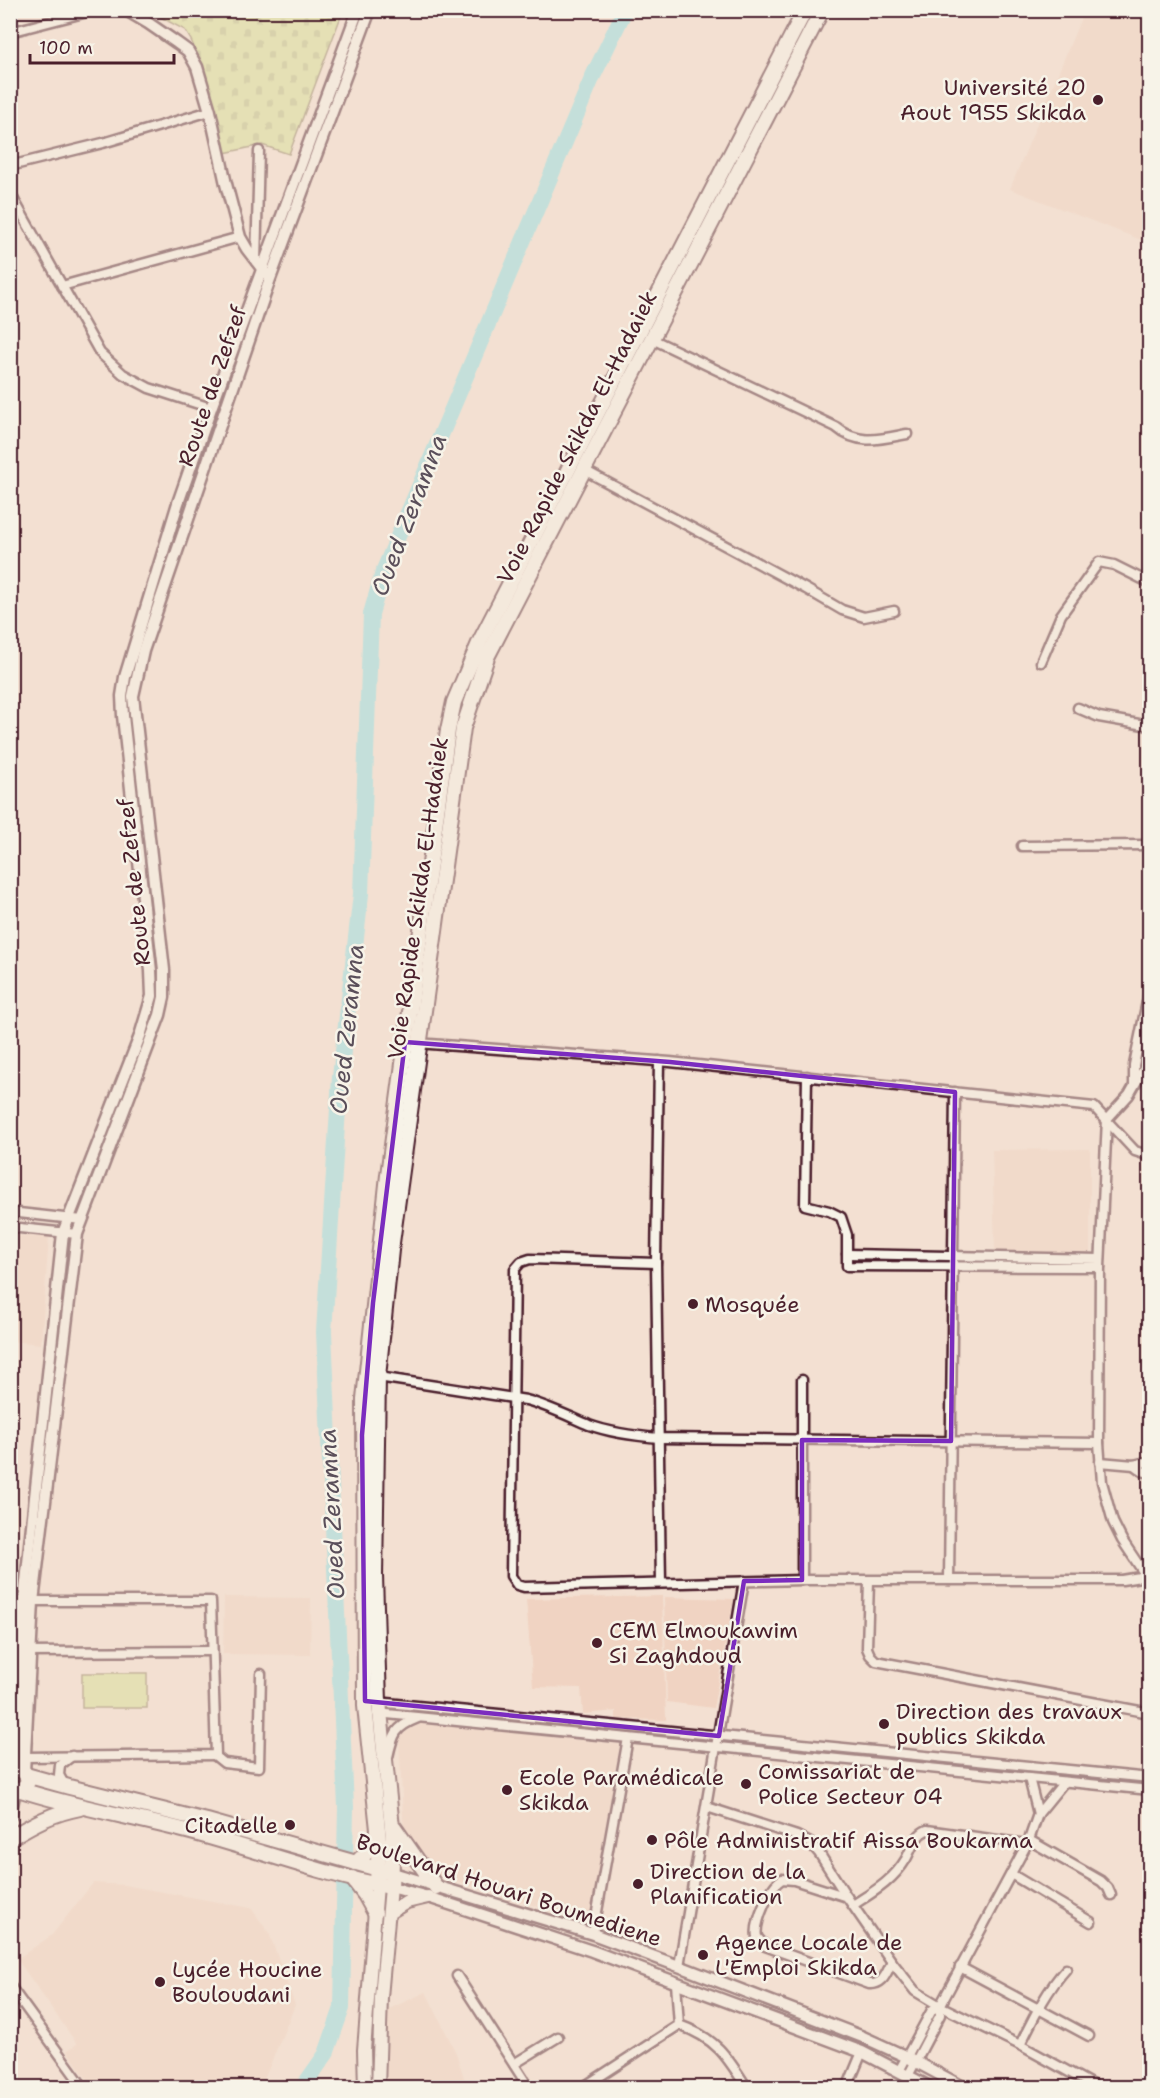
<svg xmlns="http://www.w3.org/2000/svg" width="1160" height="2098" viewBox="0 0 1160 2098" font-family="'Shantell Sans',sans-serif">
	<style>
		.built { fill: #f0d3c2 }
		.cemetery { fill: url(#cemetery-stones); stroke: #8f7f5e; stroke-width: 1.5 }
		.pitch { fill: #d4df92; stroke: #8f7f5e; stroke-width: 1.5 }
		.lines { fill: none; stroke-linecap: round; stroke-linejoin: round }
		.river { stroke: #8cdee5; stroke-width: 16 }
		.minor-casing { stroke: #4a1f2b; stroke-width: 13 }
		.tertiary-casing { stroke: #4a1f2b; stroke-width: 15 }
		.secondary-casing { stroke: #4a1f2b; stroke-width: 15 }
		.primary-casing { stroke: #4a1f2b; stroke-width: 16 }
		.trunk-casing { stroke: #4a1f2b; stroke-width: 18 }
		.minor { stroke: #f7f3e8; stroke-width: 8 }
		.tertiary { stroke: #f7f3e8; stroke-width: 10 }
		.secondary { stroke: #f7f3e8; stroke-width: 10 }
		.primary { stroke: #f7f3e8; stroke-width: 12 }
		.trunk { stroke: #f7f3e8; stroke-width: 14 }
		.marked { fill: none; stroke: #7b2cbf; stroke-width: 4.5; stroke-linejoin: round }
		.poi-dot { fill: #4a1f2b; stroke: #f7f3e8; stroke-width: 2 }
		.labels { text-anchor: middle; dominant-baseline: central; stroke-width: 5; stroke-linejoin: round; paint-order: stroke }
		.poi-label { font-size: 22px; fill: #4a1f2b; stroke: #f7f3e8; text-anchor: start }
		.street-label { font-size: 22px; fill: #4a1f2b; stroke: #f7f3e8 }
		.water-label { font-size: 24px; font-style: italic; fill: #5a4f5a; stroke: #f7f3e8 }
	</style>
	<defs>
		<pattern id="cemetery-stones" width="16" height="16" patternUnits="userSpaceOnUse" patternTransform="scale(1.5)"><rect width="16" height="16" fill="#d4df92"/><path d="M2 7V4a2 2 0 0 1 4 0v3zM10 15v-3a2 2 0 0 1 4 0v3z" fill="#b8bf7e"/></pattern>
	</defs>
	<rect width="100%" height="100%" fill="#f3e0d2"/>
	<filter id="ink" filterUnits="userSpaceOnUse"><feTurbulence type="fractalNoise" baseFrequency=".0167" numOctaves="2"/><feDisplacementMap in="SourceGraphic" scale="12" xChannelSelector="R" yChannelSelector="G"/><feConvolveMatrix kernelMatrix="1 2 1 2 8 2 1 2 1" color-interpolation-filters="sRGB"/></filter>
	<g filter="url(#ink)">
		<g class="built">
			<polygon points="1084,11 1149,11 1149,243 1010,189"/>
			<polygon points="1090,1149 1090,1253 995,1251 992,1150"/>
			<polygon points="10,1235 49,1237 41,1344 11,1341"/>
			<polygon points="19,1467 16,1592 11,1592 11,1468"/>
			<polygon points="662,1596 666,1720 616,1719 616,1711 583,1714 581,1688 533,1687 526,1599"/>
			<polygon points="224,1597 311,1598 310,1655 223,1654"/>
			<polygon points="664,1597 734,1599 713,1708 667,1702"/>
			<polygon points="419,1723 620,1744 590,1923 437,1875 404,1836 399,1737"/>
			<polygon points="93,1883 124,1885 251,1908 269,1933 295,2005 261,2087 93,2087 67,2051 77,2044 17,1959 52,1935"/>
			<polygon points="426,1992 456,2053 467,2087 385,2088 387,2010"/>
		</g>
		<polygon class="cemetery" points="149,11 343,11 289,154 262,145 224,153 204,70 191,40 185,30"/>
		<rect class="pitch" x="82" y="1673" width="65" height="35"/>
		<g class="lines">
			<polyline class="river" points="302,2088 326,2054 342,2008 346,1807 324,1332 340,1077 361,894 371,614 383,572 593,76 625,10"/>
			<defs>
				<g id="minor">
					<polyline points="10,32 95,10"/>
					<polyline points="10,166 103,143 210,111"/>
					<polyline points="10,193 100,353 123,374 149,388 211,408"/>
					<polyline points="256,262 259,151"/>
					<polyline points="62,286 240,237"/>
					<path d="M652,339l184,88c22,19 45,12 71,7"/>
					<polyline points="584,470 806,589 842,610 864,617 894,611"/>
					<polyline points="1041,662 1061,615 1099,562 1114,565 1150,583"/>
					<polyline points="1078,708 1099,717 1150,726"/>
					<polyline points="1022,846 1150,845"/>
					<polyline points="417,1043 670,1062 1094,1107 1135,1151 1150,1156"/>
					<polyline points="1150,1047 1146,1065 1129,1095 1107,1119 1100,1267 1099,1443 1102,1482 1113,1522 1122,1540 1150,1582"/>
					<polyline points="659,1061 656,1263 661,1583"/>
					<polyline points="807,1076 805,1205 829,1211 841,1217 847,1235 847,1266 1100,1267"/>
					<polyline points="1134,1085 1134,1065 1150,987"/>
					<polyline points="10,1212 82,1220"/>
					<polyline points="10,1227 77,1234"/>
					<polyline points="847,1254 1100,1259"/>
					<polyline points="656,1263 530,1259 521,1262 515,1269 511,1576 517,1585 524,1587 802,1580 1122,1580 1146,1576"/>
					<path d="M378,1377l148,23c22,6 42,16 63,25 22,8 46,11 70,13l440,5"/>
					<polyline points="1100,1462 1134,1465 1150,1461"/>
					<polyline points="1134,1465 1142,1471 1150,1473"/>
					<polyline points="802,1580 802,1380"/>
					<polyline points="949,1580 955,1092"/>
					<polyline points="869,1581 867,1648 870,1655 876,1661 1150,1713"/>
					<polyline points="10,1601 211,1601 216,1755 25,1757 21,1759"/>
					<polyline points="24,1652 212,1651"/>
					<polyline points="377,1702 1150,1778"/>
					<polyline points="377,1713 1150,1790"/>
					<polyline points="214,1755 224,1763 259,1767 261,1674"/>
					<path d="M388,1757c5,-23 7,-30 30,-39"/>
					<polyline points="1029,1778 1038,1814"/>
					<polyline points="65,1786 59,1775 60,1765 72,1756"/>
					<polyline points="707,1807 797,1836 810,1843 819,1853 847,1897 892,1962 915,1991 940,2006 1020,2045 1098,2088"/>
					<polyline points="1029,1840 1101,1881 1108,1888 1111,1895"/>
					<polyline points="1011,1874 1091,1922"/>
					<path d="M847,1897l-53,-17 -12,-1c-12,7 -28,44 -25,58l8,9 104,38c15,1 17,-11 23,-22"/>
					<path d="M853,1905c20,-13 40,-24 53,-46 6,-11 9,-24 21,-29l100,14"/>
					<polyline points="593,1934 628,1738"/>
					<polyline points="679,1966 744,1581"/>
					<polyline points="960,1967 1089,2036"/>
					<polyline points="457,1976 529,2088"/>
					<polyline points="10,1986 84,2088"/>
					<path d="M679,2025c37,13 48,31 68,63"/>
					<path d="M1020,2045c13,-26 26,-54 46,-76"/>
					<polyline points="514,2064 558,2037"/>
					<polyline points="899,2071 932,2010 940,2006"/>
					<polyline points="908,2076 940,2015 940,2006 1029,1840 1038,1814 1064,1782"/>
					<polyline points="582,2088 679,2025 676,1983"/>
					<polyline points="847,2088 862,2052"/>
				</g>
				<g id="tertiary">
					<polyline points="126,10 148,23 177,43 188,51 197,67 210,111 226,184 240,237 247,249 267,275"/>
					<polyline points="10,1816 15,1790"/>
				</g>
				<g id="secondary">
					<polyline points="15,1769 24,1601 63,1233 140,1036 152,996 151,971 123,716 122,696 125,677 178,503 211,408 358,10"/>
					<polyline points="24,1772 33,1602 77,1234 160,1015 164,997 164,970 133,696 143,651 270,279 370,10"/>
					<polyline points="393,1873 593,1934 684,1968 863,2037 907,2057 965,2088"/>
					<polyline points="391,1887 428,1897 592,1951 862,2052 931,2088"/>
				</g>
				<g id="primary">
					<polyline points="389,1913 407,1902 428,1897"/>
					<polyline points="365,2088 364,2050 377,1885"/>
					<polyline points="378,2088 381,1997 391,1887"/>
				</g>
				<g id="trunk">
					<path d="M10,1771c9,-4 17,0 18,11l-7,8 -11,-2"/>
					<polyline points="26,1775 69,1787 207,1821 385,1871"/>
					<path d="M21,1790c59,19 121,28 181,45 62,17 126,41 189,52l2,-50 -14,-135 -4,-126 3,-199 13,-127 72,-522 24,-71 335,-647"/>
					<polyline points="394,1827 436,1887"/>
					<path d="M10,1838c23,-14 43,-25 70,-30"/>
					<polyline points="356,1863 372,1847 377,1833"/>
					<polyline points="352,1878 365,1895 375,1913"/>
					<polyline points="377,1885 379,1839 365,1706 364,1399 388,1175 448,730 454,702 480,641 805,10"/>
				</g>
			</defs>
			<use href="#minor" class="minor-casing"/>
			<use href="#tertiary" class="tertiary-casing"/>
			<use href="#secondary" class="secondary-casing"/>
			<use href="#primary" class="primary-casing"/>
			<use href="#trunk" class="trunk-casing"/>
			<use href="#minor" class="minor"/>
			<use href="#tertiary" class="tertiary"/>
			<use href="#secondary" class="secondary"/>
			<use href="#primary" class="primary"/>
			<use href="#trunk" class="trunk"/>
		</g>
	</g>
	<path d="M0 0H1160V2098H0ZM405,1042l265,20 285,30 -4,349 -149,-1v140l-58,1 -25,155 -354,-35 -3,-266 11,-132z" fill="#f3e0d2" fill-opacity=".55" fill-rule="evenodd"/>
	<path class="marked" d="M405,1042l265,20 285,30 -4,349 -149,-1v140l-58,1 -25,155 -354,-35 -3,-266 11,-132z"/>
	<g class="poi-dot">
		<circle cx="1098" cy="100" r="6"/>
		<circle cx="693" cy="1304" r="6"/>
		<circle cx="597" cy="1643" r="6"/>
		<circle cx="884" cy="1724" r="6"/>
		<circle cx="746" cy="1784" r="6"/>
		<circle cx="507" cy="1790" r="6"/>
		<circle cx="290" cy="1825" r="6"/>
		<circle cx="652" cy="1840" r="6"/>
		<circle cx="638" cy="1884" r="6"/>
		<circle cx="703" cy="1955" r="6"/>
		<circle cx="160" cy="1982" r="6"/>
	</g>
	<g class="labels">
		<g class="poi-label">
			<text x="1086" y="87" text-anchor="end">Université 20<tspan x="1086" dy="25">Aout 1955 Skikda</tspan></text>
			<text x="705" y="1304">Mosquée</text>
			<text x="609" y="1630">CEM Elmoukawim<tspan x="609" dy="25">Si Zaghdoud</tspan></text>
			<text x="896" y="1711">Direction des travaux<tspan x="896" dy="25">publics Skikda</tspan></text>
			<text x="758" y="1771">Comissariat de<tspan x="758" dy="25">Police Secteur 04</tspan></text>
			<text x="519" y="1777">Ecole Paramédicale<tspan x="519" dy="25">Skikda</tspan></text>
			<text x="278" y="1825" text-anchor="end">Citadelle</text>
			<text x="664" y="1840">Pôle Administratif Aissa Boukarma</text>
			<text x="650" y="1871">Direction de la<tspan x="650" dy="25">Planification</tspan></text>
			<text x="715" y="1942">Agence Locale de<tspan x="715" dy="25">L'Emploi Skikda</tspan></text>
			<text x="172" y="1969">Lycée Houcine<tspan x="172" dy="25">Bouloudani</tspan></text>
		</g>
		<g class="street-label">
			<text transform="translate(212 386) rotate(-71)">Route de Zefzef</text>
			<text transform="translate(577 437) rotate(-63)">Voie Rapide Skikda El-Hadaiek</text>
			<text transform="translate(134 882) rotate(-96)">Route de Zefzef</text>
			<text transform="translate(418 898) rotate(-82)">Voie Rapide Skikda El-Hadaiek</text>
			<text transform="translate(509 1890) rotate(18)">Boulevard Houari Boumediene</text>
		</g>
		<g class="water-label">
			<text transform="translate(409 515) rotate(-69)">Oued Zeramna</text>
			<text transform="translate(347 1029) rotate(-84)">Oued Zeramna</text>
			<text transform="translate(332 1514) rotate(-93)">Oued Zeramna</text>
		</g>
	</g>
	<rect width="1160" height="2098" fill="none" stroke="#f7f3e8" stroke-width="36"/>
	<rect x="18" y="18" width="1124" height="2062" fill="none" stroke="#4a1f2b" stroke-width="2" filter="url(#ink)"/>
	<path d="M30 54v9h144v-9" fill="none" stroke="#4a1f2b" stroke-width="3"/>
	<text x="39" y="54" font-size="18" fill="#4a1f2b" stroke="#f7f3e8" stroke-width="4.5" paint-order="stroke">100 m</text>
</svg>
